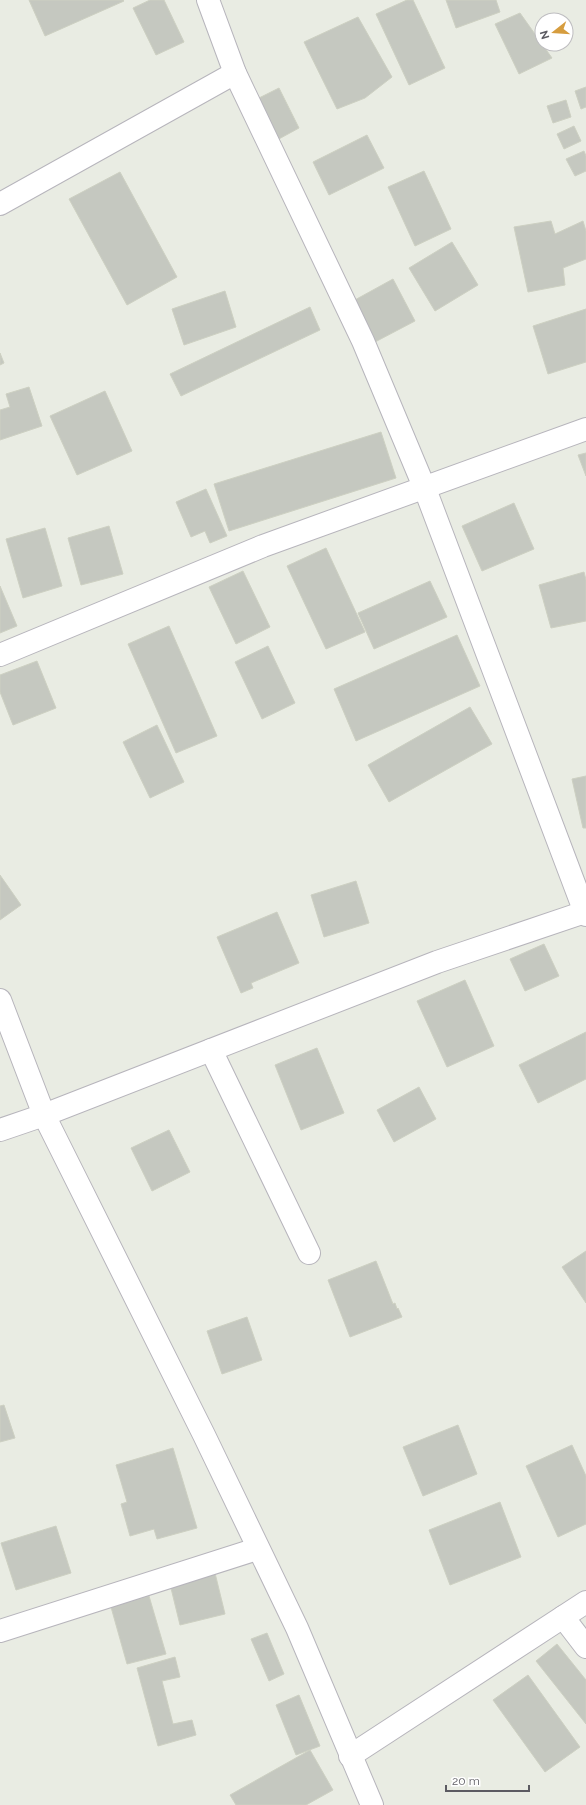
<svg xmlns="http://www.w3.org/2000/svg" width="586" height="1805" viewBox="0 0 586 1805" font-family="Raleway,sans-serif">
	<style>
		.building { fill: #c5c8c0; stroke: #cdd0c2 }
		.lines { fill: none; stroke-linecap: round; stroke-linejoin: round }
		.street-casing { stroke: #b7b5bc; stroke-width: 24 }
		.street { stroke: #fff; stroke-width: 22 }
	</style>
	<rect width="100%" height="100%" fill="#e9ece3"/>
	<g class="building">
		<polygon points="29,0 123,0 124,1 45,36"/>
		<polygon points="150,0 164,0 184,42 156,55 133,8"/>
		<polygon points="407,0 413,0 445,68 409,85 376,14"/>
		<polygon points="446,0 496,0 500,12 456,28"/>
		<polygon points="520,13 552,58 519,74 495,24"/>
		<polygon points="358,17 392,77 365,98 337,109 304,42"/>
		<polygon points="586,87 586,107 581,109 575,91"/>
		<polygon points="279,88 299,128 277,140 257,99"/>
		<polygon points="566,100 571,117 553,123 547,106"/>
		<polygon points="574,126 581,141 564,149 557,134"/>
		<polygon points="367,135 384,168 329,195 313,162"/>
		<polygon points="584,151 586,156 586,171 575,176 566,159"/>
		<polygon points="424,171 451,229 415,246 388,187"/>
		<polygon points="120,172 177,277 127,305 69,199"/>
		<polygon points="551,221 555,234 583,221 586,231 586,259 563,268 565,285 528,292 514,227"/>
		<polygon points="452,242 478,285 435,311 409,268"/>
		<polygon points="393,279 415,321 375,342 353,301"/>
		<polygon points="225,291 236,327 184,345 172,309"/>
		<polygon points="310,307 320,330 181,396 170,374"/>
		<polygon points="586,309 586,362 548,374 533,326"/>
		<polygon points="0,353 4,363 0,365"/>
		<polygon points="29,387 42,426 0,440 0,410 10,407 6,394"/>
		<polygon points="105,391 132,451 77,475 50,416"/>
		<polygon points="381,432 396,478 229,531 214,484"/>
		<polygon points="586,453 586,476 578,455"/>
		<polygon points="206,489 227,536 210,543 205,531 191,537 176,502"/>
		<polygon points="514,503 534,549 482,571 462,526"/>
		<polygon points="109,526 123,574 81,585 68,538"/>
		<polygon points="45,528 62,586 23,598 6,539"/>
		<polygon points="326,548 365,632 326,649 287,566"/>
		<polygon points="243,571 270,627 236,644 209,587"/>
		<polygon points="584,572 586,580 586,621 551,628 539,585"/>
		<polygon points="430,581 447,617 374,649 358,613"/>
		<polygon points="0,586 17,626 0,633"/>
		<polygon points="169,626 217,736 176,753 128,644"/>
		<polygon points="457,635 480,686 356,741 334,689"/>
		<polygon points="268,646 295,703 262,719 235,662"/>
		<polygon points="37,661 56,708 13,725 0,692 0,675"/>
		<polygon points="470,707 492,744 389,802 368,765"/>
		<polygon points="157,725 184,782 150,798 123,742"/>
		<polygon points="586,776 586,828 583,828 572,779"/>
		<polygon points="0,875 21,905 0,920"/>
		<polygon points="356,881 369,923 324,937 311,895"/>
		<polygon points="277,912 299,963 251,983 253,988 241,993 217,937"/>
		<polygon points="544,944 559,976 525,991 510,959"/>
		<polygon points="465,980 494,1046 447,1067 417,1001"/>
		<polygon points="586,1032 586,1079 538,1103 519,1065"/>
		<polygon points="317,1048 344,1113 301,1130 275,1065"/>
		<polygon points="419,1087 436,1119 394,1142 377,1110"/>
		<polygon points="169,1130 190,1172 152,1191 131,1148"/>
		<polygon points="586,1251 586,1303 562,1267"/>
		<polygon points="376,1261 393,1304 395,1303 397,1309 398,1308 402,1317 350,1337 328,1280"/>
		<polygon points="247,1317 262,1360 222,1374 207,1331"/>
		<polygon points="4,1405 15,1438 0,1442 0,1406"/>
		<polygon points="458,1425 477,1474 423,1496 403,1447"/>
		<polygon points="572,1445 586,1476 586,1524 558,1537 526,1466"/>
		<polygon points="173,1448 197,1528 157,1539 154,1529 130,1536 121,1504 127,1502 116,1465"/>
		<polygon points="500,1502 521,1557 450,1585 429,1530"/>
		<polygon points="56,1526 71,1573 16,1590 1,1543"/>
		<polygon points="215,1573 225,1614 180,1625 170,1584"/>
		<polygon points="149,1596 166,1654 127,1664 111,1607"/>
		<polygon points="267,1633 284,1674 269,1681 251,1639"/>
		<polygon points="557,1644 586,1680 586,1724 536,1661"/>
		<polygon points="175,1657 180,1677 162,1681 173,1724 192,1720 196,1735 158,1746 137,1668"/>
		<polygon points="528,1675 580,1747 545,1772 493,1700"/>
		<polygon points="299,1695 320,1746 296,1755 276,1705"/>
		<polygon points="310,1750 333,1790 306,1805 236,1805 230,1795"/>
	</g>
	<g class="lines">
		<defs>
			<g id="street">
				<polyline points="208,0 235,73 363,341 425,489 586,915"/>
				<polyline points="0,204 235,73"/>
				<polyline points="0,655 263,546 586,429"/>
				<polyline points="0,1000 44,1115 204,1435 297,1628 372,1805"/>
				<polyline points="211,1050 309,1253"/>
				<polyline points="0,1130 44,1115 437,962 585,912"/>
				<polyline points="563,1617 586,1647"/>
				<polyline points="0,1631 257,1549"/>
				<polyline points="350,1756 586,1602"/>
			</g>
		</defs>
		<use href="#street" class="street-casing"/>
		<use href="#street" class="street"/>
	</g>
	<g transform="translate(554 32) rotate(253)"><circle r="19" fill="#ffffff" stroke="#bebdc0"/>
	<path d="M0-3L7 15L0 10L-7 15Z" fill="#d69d3f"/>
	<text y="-6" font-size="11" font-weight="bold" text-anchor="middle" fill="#5c5b62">N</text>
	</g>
	<path d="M446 1785v6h83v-6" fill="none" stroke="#5c5b62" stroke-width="2"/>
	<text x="452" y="1785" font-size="12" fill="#5c5b62" stroke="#ffffff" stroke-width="3" paint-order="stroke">20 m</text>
</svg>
